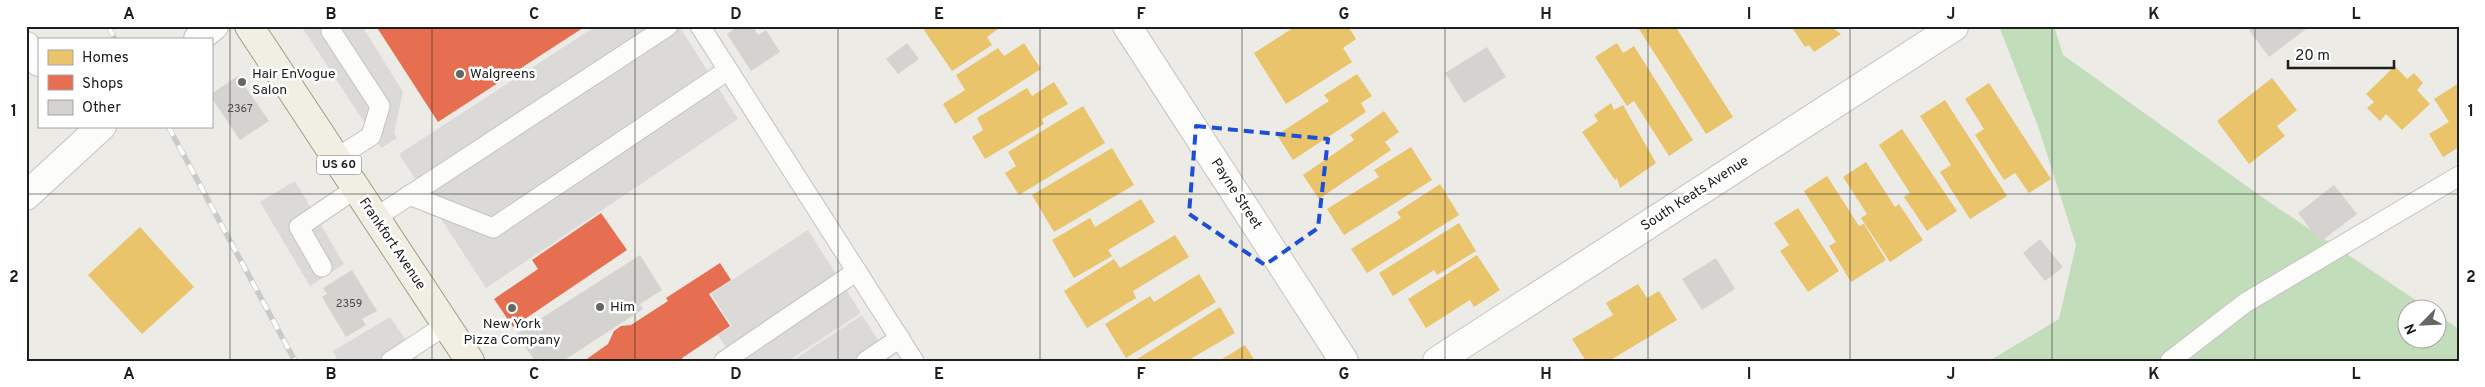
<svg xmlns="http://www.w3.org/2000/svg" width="2485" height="387" viewBox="0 0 2485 387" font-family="Overpass,sans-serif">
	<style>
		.forest { fill: #c1ddb9 }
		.parking { fill: #dbdad8 }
		.homes { fill: #e9c46a }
		.shops { fill: #e76f51 }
		.building { fill: #d4d3cf }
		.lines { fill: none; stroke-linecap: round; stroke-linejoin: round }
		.service-casing { stroke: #c5c4c2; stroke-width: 21 }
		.minor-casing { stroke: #c5c4c2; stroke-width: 30 }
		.primary-casing { stroke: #a29d82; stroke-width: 30 }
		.service { stroke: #fcfcfb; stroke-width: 19 }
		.minor { stroke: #fcfcfb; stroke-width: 28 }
		.primary { stroke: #f1eee3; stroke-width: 28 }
		.rail-casing { stroke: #cacac9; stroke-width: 5.5 }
		.rail { stroke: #fff; stroke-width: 4; stroke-dasharray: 11; stroke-linecap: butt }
		.marked { fill: none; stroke: #1d4ed8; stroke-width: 4; stroke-dasharray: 10 6; stroke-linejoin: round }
		.grid { fill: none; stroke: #1e1e1e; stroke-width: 1; stroke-opacity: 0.55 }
		.poi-dot { fill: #666664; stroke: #fff; stroke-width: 2 }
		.labels { text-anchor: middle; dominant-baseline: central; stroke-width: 5; stroke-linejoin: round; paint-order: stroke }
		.number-label { font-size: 11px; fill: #4c4b4a }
		.shield { fill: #fff; stroke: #626262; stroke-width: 1 }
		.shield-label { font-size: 12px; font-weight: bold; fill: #1e1e1e }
		.poi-label { font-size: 14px; fill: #1e1e1e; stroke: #fff; text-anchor: start }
		.street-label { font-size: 14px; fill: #1e1e1e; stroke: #fff }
		.neatline { fill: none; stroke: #1e1e1e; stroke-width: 2 }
		.grid-label { font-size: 16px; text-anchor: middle; font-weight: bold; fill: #1e1e1e }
	</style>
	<rect width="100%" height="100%" fill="#ecebe6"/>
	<polygon class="forest" points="1999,26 2054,26 2063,55 2269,202 2429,309 2408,310 2408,340 2438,340 2438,315 2459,329 2459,361 1989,361 2059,319 2076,245 2039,129"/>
	<g class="parking">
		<polygon points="304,26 362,26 403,92 394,133 397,138 381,148 302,27"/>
		<polygon points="596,26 679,26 738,119 486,288 399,154"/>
		<polygon points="295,181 344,264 310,286 260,202"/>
		<polygon points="808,230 861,313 788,361 735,361 718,335 732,326 711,294"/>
		<polygon points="862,315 891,361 792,361"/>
		<polygon points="390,317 420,361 338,361 333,351"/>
	</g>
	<g class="homes">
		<polygon points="930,26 1002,26 987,37 992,45 952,71 924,30"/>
		<polygon points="1296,26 1327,26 1328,28 1348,26 1356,39 1343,48 1352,62 1286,104 1254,53"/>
		<polygon points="1637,26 1675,26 1733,117 1706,134"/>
		<polygon points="1791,26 1838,26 1834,29 1841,34 1814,52 1809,45 1805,47"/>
		<polygon points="1024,43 1041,69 955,124 943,104 965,90 956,75 998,48 1004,56"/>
		<polygon points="1617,43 1623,53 1634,46 1693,140 1669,156 1634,101 1627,106 1595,57"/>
		<polygon points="2395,66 2407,79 2414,73 2423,83 2417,90 2430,104 2402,130 2386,114 2380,121 2367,108 2374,102 2366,94"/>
		<polygon points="1357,74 1372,96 1361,103 1366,112 1293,160 1277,135 1329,101 1324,95"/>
		<polygon points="2272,78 2297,110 2277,126 2285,136 2249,164 2217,121"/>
		<polygon points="1054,82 1068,104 1042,119 1044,124 985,159 972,137 983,130 977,118 1027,88 1032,96"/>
		<polygon points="1989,83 2051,179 2029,193 2015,173 2004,180 1975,135 1984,129 1965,99"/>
		<polygon points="2459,83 2459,147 2443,157 2429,134 2449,122 2434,99"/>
		<polygon points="1945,100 2007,196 1970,219 1940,172 1951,165 1920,116"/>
		<polygon points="1611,103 1614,110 1623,105 1656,163 1620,188 1617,178 1615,180 1582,132 1598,121 1594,115"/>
		<polygon points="1083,106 1105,143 1019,195 1005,173 1016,166 1008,152"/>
		<polygon points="1384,111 1399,132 1385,142 1391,150 1319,199 1303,175 1354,140 1350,135"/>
		<polygon points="1902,129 1957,211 1927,231 1904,197 1910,193 1879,145"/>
		<polygon points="1411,147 1432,180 1344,235 1327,209 1379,177 1374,170"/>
		<polygon points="1112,148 1134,185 1054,232 1032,195"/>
		<polygon points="1866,162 1895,207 1899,204 1923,240 1890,262 1861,218 1867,214 1843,177"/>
		<polygon points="1827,176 1859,226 1864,224 1886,260 1851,282 1829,246 1836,242 1804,191"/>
		<polygon points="1440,184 1459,215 1367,273 1351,249 1401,218 1397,212"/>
		<polygon points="1141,199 1155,222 1108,250 1112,256 1074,278 1052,240 1090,218 1095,227"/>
		<polygon points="1798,208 1839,271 1808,292 1780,251 1789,245 1774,223"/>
		<polygon points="1459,223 1476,251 1437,275 1434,270 1393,296 1379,273"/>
		<polygon points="140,227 194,287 142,334 88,275"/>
		<polygon points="1175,235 1189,257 1133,291 1136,298 1087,328 1064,291 1114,259 1120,268"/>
		<polygon points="1477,255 1500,290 1474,307 1470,300 1426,328 1408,299"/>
		<polygon points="1199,274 1216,302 1126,358 1105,324 1150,296 1154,302"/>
		<polygon points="1638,284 1647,298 1659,291 1677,320 1609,361 1586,361 1572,339 1613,315 1606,303"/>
		<polygon points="1220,307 1235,333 1192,358 1194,361 1134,361"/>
		<polygon points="1245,345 1255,361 1219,361"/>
	</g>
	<g class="shops">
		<polygon points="376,26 586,26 438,122"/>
		<polygon points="601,213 627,250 513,327 494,299 538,269 532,260"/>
		<polygon points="720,263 731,280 709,294 730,326 682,358 684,361 584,361 608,344 614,331 621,326 631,325 668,301 666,298"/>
	</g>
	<g class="building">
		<polygon points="738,26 753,26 758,35 766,30 780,52 751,71 727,34"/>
		<polygon points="2255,26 2310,26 2269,57 2249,30"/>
		<polygon points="907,43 919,59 898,74 886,59"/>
		<polygon points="1487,47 1506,77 1464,103 1445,73"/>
		<polygon points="238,76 269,121 240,140 211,97 211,94"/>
		<polygon points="2334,185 2357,214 2320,242 2298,213"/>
		<polygon points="2040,239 2063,267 2045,281 2023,253"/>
		<polygon points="640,255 662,290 640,304 643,309 563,361 535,361 517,334"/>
		<polygon points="1716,258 1735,289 1702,310 1682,279"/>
		<polygon points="352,270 377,311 362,319 366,325 346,337 322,297 327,294 323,288"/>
	</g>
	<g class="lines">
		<defs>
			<g id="service">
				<polyline points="331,26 331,31 380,106 371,136 335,159"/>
				<polyline points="700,26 914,361"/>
				<polyline points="409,195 493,228 728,70"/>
				<polyline points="375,218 668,26"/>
				<polyline points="322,267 299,227 355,189"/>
				<polyline points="391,361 446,325"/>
				<polyline points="724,361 857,271"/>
				<polyline points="866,361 900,338"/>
				<polyline points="2170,361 2245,303 2459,176"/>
			</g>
			<g id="minor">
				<polyline points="1127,26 1344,361"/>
				<polyline points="198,39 214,26"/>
				<polyline points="26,46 39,62"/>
				<polyline points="26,196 102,126"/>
				<polyline points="1437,361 1954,27"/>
			</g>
			<polyline id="primary" points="249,26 470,361"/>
		</defs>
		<use href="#service" class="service-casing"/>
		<use href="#minor" class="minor-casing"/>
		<use href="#primary" class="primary-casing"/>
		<use href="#service" class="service"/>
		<use href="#minor" class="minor"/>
		<use href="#primary" class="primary"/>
		<defs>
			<g id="rail">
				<polyline points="108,26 115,39"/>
				<polyline points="168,126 295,361"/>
			</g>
		</defs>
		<use href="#rail" class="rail-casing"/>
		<use href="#rail" class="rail"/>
	</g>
	<path class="marked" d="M1196,126l132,13 -10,89 -53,37 -76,-51z"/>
	<path class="grid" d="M230,26v335M432,26v335M635,26v335M838,26v335M1040,26v335M1242,26v335M1445,26v335M1648,26v335M1850,26v335M2052,26v335M2255,26v335M26,194h2433"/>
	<g class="poi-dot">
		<circle cx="460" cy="74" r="5"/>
		<circle cx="242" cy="82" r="5"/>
		<circle cx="600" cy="307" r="5"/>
		<circle cx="512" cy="308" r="5"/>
	</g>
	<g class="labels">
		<g class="number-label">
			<text x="240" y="109">2367</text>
			<text x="349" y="304">2359</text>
		</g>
		<rect class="shield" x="316.5" y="155.5" width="45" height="19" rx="4"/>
		<g class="shield-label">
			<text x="339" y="165">US 60</text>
		</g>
		<g class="poi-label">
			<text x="252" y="74">Hair EnVogue<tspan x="252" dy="16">Salon</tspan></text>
			<text x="470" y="74">Walgreens</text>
			<text x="610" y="307">Him</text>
			<text x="512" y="324" text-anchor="middle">New York<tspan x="512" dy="16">Pizza Company</tspan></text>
		</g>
		<g class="street-label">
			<text transform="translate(1236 194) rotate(57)">Payne Street</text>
			<text transform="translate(1695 194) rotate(-33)">South Keats Avenue</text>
			<text transform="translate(392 244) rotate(56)">Frankfort Avenue</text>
		</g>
	</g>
	<rect width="2485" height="387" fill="none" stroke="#ffffff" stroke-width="55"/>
	<rect x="38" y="38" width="175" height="90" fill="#ffffff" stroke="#a5a5a5"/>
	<rect x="48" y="50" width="25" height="15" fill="#e9c46a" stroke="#a5a5a5"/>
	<text x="82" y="62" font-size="15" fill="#1e1e1e">Homes</text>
	<rect x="48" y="75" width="25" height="15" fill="#e76f51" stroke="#a5a5a5"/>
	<text x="82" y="88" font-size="15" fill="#1e1e1e">Shops</text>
	<rect x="48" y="100" width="25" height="15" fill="#d4d3cf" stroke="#a5a5a5"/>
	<text x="82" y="112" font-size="15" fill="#1e1e1e">Other</text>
	<g transform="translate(2422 324) rotate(246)"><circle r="24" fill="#ffffff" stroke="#a5a5a5"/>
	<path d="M0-4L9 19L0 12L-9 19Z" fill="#666664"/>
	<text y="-8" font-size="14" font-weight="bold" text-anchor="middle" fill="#1e1e1e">N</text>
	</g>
	<path d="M2288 60v8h106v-8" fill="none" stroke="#1e1e1e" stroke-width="2.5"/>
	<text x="2295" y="60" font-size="15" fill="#1e1e1e" stroke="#ffffff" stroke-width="4" paint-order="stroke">20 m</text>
	<rect x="28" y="28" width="2430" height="332" class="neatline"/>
	<g class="grid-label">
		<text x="129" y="19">A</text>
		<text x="331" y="19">B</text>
		<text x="534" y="19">C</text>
		<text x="736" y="19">D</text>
		<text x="939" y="19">E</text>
		<text x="1141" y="19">F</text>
		<text x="1344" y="19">G</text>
		<text x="1546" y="19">H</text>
		<text x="1749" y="19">I</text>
		<text x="1951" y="19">J</text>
		<text x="2154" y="19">K</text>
		<text x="2356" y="19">L</text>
		<text x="14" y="116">1</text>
		<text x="2471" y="116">1</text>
		<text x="14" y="282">2</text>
		<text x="2471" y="282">2</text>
		<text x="129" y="379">A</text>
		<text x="331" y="379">B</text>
		<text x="534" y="379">C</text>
		<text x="736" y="379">D</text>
		<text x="939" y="379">E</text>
		<text x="1141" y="379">F</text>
		<text x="1344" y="379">G</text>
		<text x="1546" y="379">H</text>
		<text x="1749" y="379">I</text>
		<text x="1951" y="379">J</text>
		<text x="2154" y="379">K</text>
		<text x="2356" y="379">L</text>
	</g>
</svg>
